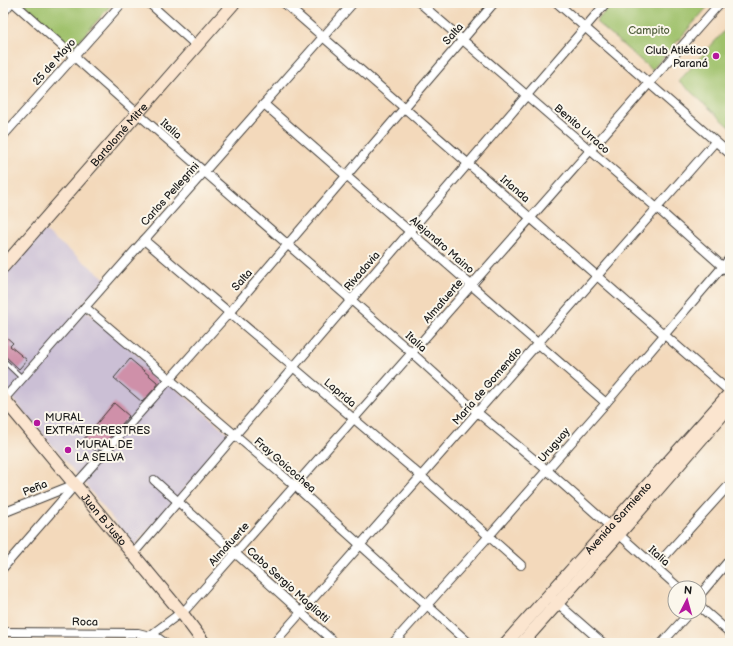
<svg xmlns="http://www.w3.org/2000/svg" width="733" height="646" viewBox="0 0 733 646" font-family="'Balsamiq Sans',sans-serif">
	<style>
		.industrial { fill: #cbbfd5 }
		.green { fill: #9fc16b; stroke: #5e6e44 }
		.building { fill: #cf90a9 }
		.lines { fill: none; stroke-linecap: round; stroke-linejoin: round }
		.lane-casing { stroke: #3c3834; stroke-width: 6 }
		.street-casing { stroke: #3c3834; stroke-width: 10 }
		.secondary-casing { stroke: #3c3834; stroke-width: 14 }
		.lane { stroke: #fff; stroke-width: 4 }
		.street { stroke: #fff; stroke-width: 8 }
		.secondary { stroke: #fbe5cf; stroke-width: 12 }
		.poi-dot { fill: #b5179e; stroke: #fbf7ec; stroke-width: 1.5 }
		.labels { text-anchor: middle; dominant-baseline: central; stroke-width: 4; stroke-linejoin: round; paint-order: stroke }
		.park-label { font-size: 11px; fill: #505e3c; stroke: #fbf7ec }
		.street-label { font-size: 11px; fill: #1c1c1c; stroke: #fbf7ec }
		.poi-label { font-size: 11px; fill: #1c1c1c; stroke: #fbf7ec; text-anchor: start }
	</style>
	<rect width="100%" height="100%" fill="#fbf7ec"/>
	<filter id="ink" filterUnits="userSpaceOnUse"><feTurbulence type="fractalNoise" baseFrequency=".025" numOctaves="2"/><feDisplacementMap in="SourceGraphic" scale="8" xChannelSelector="R" yChannelSelector="G"/><feConvolveMatrix kernelMatrix="1 2 1 2 8 2 1 2 1" color-interpolation-filters="sRGB"/></filter>
	<filter id="wash" filterUnits="userSpaceOnUse"><feTurbulence type="fractalNoise" baseFrequency=".012" numOctaves="4" result="noise"/><feDisplacementMap in="SourceGraphic" scale="16" xChannelSelector="R" yChannelSelector="G"/><feGaussianBlur stdDeviation="0.9" result="paint"/><feColorMatrix in="noise" values="0 0 0 0 0 0 0 0 0 0 0 0 0 0 0 0 0 1.4 0 .05"/><feComposite in="paint" operator="in"/></filter>
	<g filter="url(#wash)">
		<rect width="100%" height="100%" fill="#f3d9bb"/>
		<polygon class="industrial" points="42,229 106,279 81,306 231,436 134,546 86,485 3,387 3,273"/>
		<g class="green">
			<polygon points="23,3 113,3 73,48"/>
			<polygon points="612,3 711,3 652,70 596,22"/>
			<polygon points="727,28 730,30 730,127 679,81"/>
		</g>
		<g id="blocks">
			<g class="building">
				<polygon points="3,334 13,343 10,346 27,360 19,369 3,354 6,351 3,349"/>
				<polygon points="130,359 157,382 157,386 142,402 114,378"/>
				<polygon points="114,403 129,416 97,452 83,440"/>
			</g>
		</g>
	</g>
	<g filter="url(#ink)">
		<use href="#blocks" fill-opacity="0" stroke="#3c3834" stroke-width="1"/>
		<g class="lines">
			<defs>
				<polyline id="lane" points="3,360 22,378"/>
				<g id="street">
					<polyline points="14,3 137,113 412,353 478,413 547,470 679,588"/>
					<polyline points="149,3 197,46"/>
					<polyline points="284,3 730,392"/>
					<polyline points="420,3 658,209 730,273"/>
					<polyline points="557,3 730,154"/>
					<polyline points="3,13 11,3"/>
					<polyline points="264,104 606,403"/>
					<polyline points="3,136 122,3"/>
					<polyline points="144,240 421,476 521,565"/>
					<polyline points="85,307 295,486 469,643"/>
					<polyline points="4,399 353,3"/>
					<polyline points="154,480 335,643"/>
					<polyline points="3,513 73,485"/>
					<polyline points="133,554 606,3"/>
					<polyline points="655,567 730,484"/>
					<polyline points="3,568 76,484 229,313 494,3"/>
					<polyline points="699,596 730,559"/>
					<polyline points="554,600 603,643"/>
					<polyline points="699,606 730,633"/>
					<polyline points="3,632 138,633 158,638 165,643"/>
					<polyline points="145,643 151,635 187,608 720,3"/>
					<polyline points="274,643 715,142"/>
					<polyline points="393,643 489,536 606,403 730,258"/>
					<polyline points="662,643 690,612"/>
				</g>
				<g id="secondary">
					<path id="s1" d="M3,267l231,-264"/>
					<path id="s2" d="M3,398l178,214 23,31"/>
					<path id="s3" d="M506,643l224,-250"/>
					<polyline points="522,643 619,534 728,408"/>
				</g>
			</defs>
			<use href="#lane" class="lane-casing"/>
			<use href="#street" class="street-casing"/>
			<use href="#secondary" class="secondary-casing"/>
			<use href="#lane" class="lane"/>
			<use href="#street" class="street"/>
			<use href="#secondary" class="secondary"/>
		</g>
	</g>
	<g class="poi-dot">
		<circle cx="716" cy="56" r="4"/>
		<circle cx="37" cy="423" r="4"/>
		<circle cx="68" cy="450" r="4"/>
	</g>
	<g class="labels">
		<g class="park-label">
			<text x="649" y="30">Campito</text>
		</g>
		<g class="street-label">
			<text transform="translate(453 34) rotate(-49)">Salta</text>
			<text transform="translate(54 62) rotate(-48)">25 de Mayo</text>
			<text transform="translate(171 129) rotate(41)">Italia</text>
			<text transform="translate(582 129) rotate(41)">Benito Urraco</text>
			<text stroke="none"><textPath href="#s1" startOffset="176">Bartolomé Mitre</textPath></text>
			<text transform="translate(515 189) rotate(41)">Irlanda</text>
			<text transform="translate(170 194) rotate(-48)">Carlos Pellegrini</text>
			<text transform="translate(442 245) rotate(41)">Alejandro Maino</text>
			<text transform="translate(362 271) rotate(-49)">Rivadavia</text>
			<text transform="translate(242 280) rotate(-49)">Salta</text>
			<text transform="translate(443 301) rotate(-49)">Almafuerte</text>
			<text transform="translate(416 342) rotate(42)">Italia</text>
			<text transform="translate(487 386) rotate(-49)">María de Gomendio</text>
			<text transform="translate(340 393) rotate(40)">Laprida</text>
			<text transform="translate(554 445) rotate(-49)">Uruguay</text>
			<text transform="translate(285 465) rotate(41)">Fray Goicochea</text>
			<text transform="translate(35 488) rotate(-22)">Peña</text>
			<text stroke="none"><textPath href="#s3" startOffset="168">Avenida Sarmiento</textPath></text>
			<text stroke="none"><textPath href="#s2" startOffset="158">Juan B Justo</textPath></text>
			<text transform="translate(229 544) rotate(-48)">Almafuerte</text>
			<text transform="translate(659 556) rotate(42)">Italia</text>
			<text transform="translate(288 585) rotate(42)">Cabo Sergio Magliotti</text>
			<text transform="translate(85 622) rotate(1)">Roca</text>
		</g>
		<g class="poi-label">
			<text x="708" y="50" text-anchor="end">Club Atlético<tspan x="708" dy="13">Paraná</tspan></text>
			<text x="45" y="417">MURAL<tspan x="45" dy="13">EXTRATERRESTRES</tspan></text>
			<text x="76" y="444">MURAL DE<tspan x="76" dy="13">LA SELVA</tspan></text>
		</g>
	</g>
	<rect width="733" height="646" fill="none" stroke="#fbf7ec" stroke-width="16"/>
	<g transform="translate(687 600) rotate(6)"><circle r="19" fill="#fbf7ec" stroke="#a29f99"/>
	<path d="M0-3L7 15L0 10L-7 15Z" fill="#b5179e"/>
	<text y="-6" font-size="11" font-weight="bold" text-anchor="middle" fill="#1c1c1c">N</text>
	</g>
</svg>
